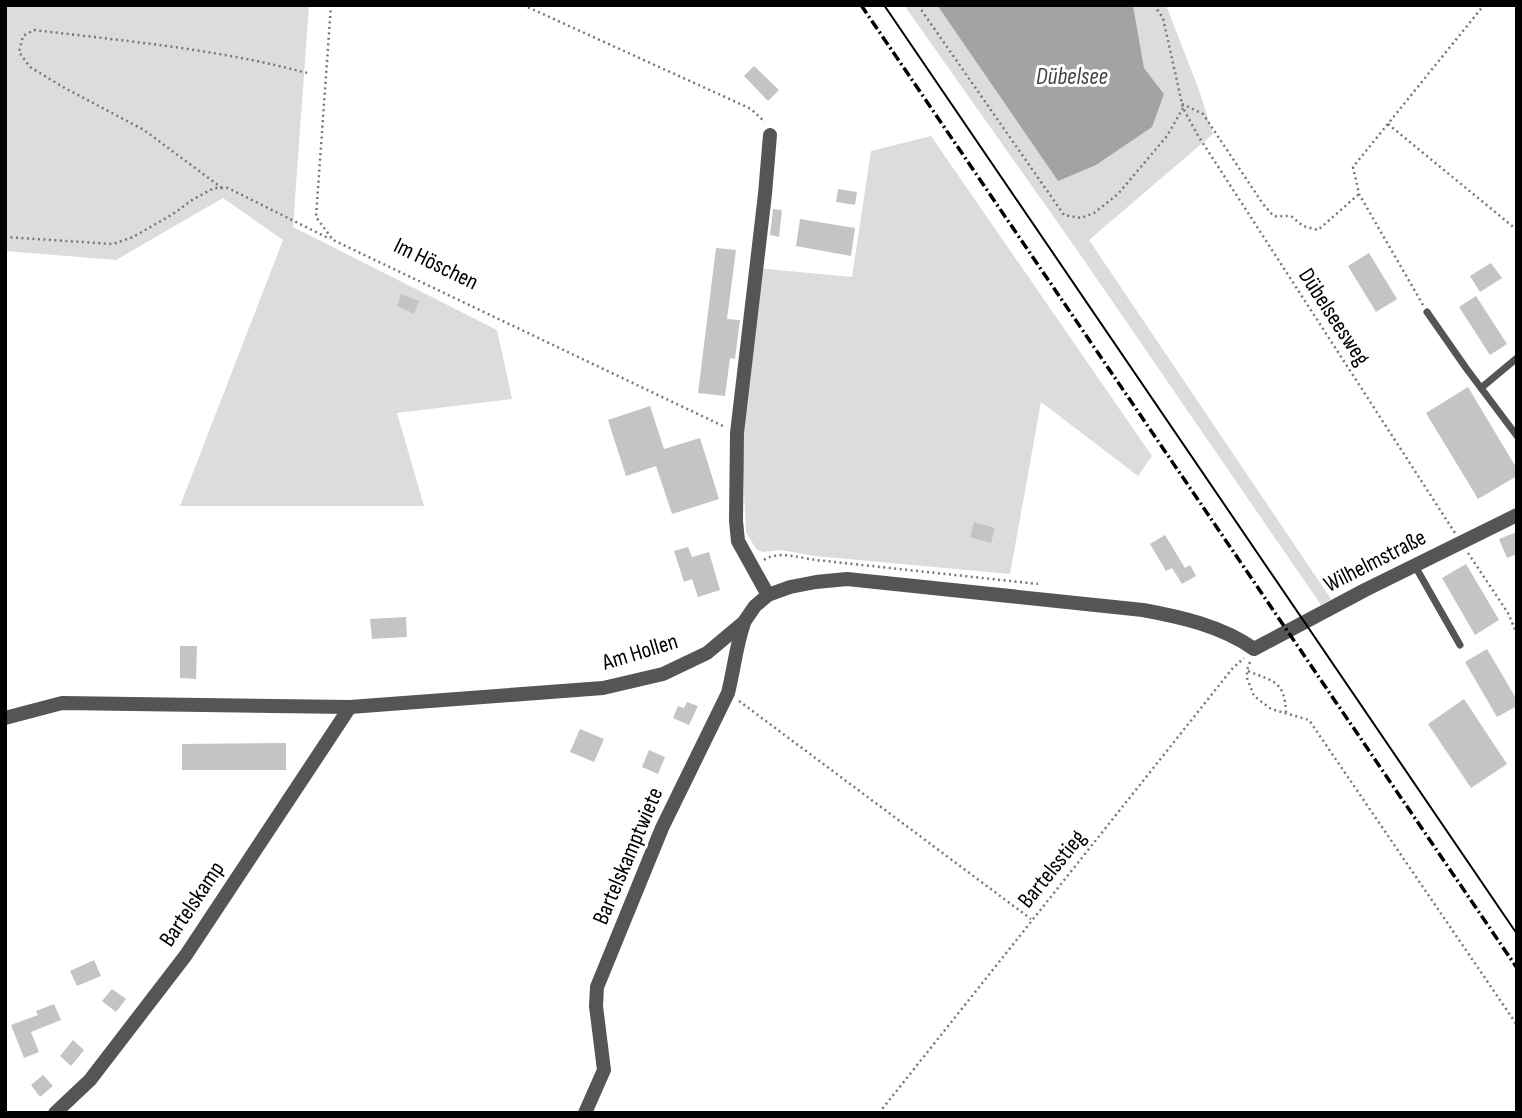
<svg xmlns="http://www.w3.org/2000/svg" width="1522" height="1118" viewBox="0 0 1522 1118" font-family="'Sofia Sans Condensed',sans-serif">
	<style>
		.green { fill: #dcdcdc }
		.water { fill: #a3a3a3 }
		.building { fill: #c4c4c4 }
		.lines { fill: none; stroke-linecap: round; stroke-linejoin: round }
		.path { stroke: #777; stroke-width: 2.5; stroke-dasharray: 2 3.5; stroke-linecap: butt }
		.service { stroke: #555; stroke-width: 7 }
		.minor { stroke: #555; stroke-width: 14 }
		.tram { stroke: #000; stroke-width: 2 }
		.rail { stroke: #000; stroke-width: 3.5; stroke-dasharray: 10 3.5 2 3.5; stroke-linecap: butt }
		.labels { text-anchor: middle; dominant-baseline: central; stroke-width: 6; stroke-linejoin: round; paint-order: stroke }
		.street-label { font-size: 23px; fill: #000; stroke: #fff }
		.water-label { font-size: 24px; font-style: italic; fill: #444; stroke: #fff }
	</style>
	<rect width="100%" height="100%" fill="#fff"/>
	<g class="green">
		<polygon points="5,5 309,5 293,227 497,330 512,399 397,413 424,506 180,506 283,240 223,198 116,260 5,251"/>
		<polygon points="904,5 937,5 1058,181 1164,94 1144,68 1133,5 1166,5 1199,90 1213,134 1089,240 1331,599 1321,605 1077,250"/>
		<polygon points="931,136 1152,456 1138,476 1041,402 1010,574 815,556 781,550 763,552 756,549 746,532 742,452 758,268 852,277 871,151"/>
	</g>
	<polygon class="water" points="937,5 1133,5 1144,68 1164,94 1152,127 1096,165 1058,181"/>
	<g class="building">
		<polygon points="754,66 779,90 768,101 744,76"/>
		<polygon points="838,189 857,192 855,205 836,202"/>
		<polygon points="773,209 782,210 779,237 770,235"/>
		<polygon points="800,219 855,228 851,256 796,246"/>
		<polygon points="716,248 736,250 727,319 740,320 735,359 730,358 725,396 698,393"/>
		<polygon points="1369,253 1397,299 1376,312 1348,266"/>
		<polygon points="1491,263 1502,278 1480,292 1470,276"/>
		<polygon points="401,294 419,301 414,314 397,306"/>
		<polygon points="1476,296 1507,344 1490,355 1459,307"/>
		<polygon points="1468,387 1517,469 1517,476 1478,499 1426,413"/>
		<polygon points="650,406 664,449 700,438 719,499 672,514 656,466 626,476 608,420"/>
		<polygon points="974,522 995,528 991,543 970,537"/>
		<polygon points="1517,532 1517,554 1507,558 1499,539"/>
		<polygon points="1165,535 1185,568 1190,565 1196,576 1182,584 1172,568 1166,571 1150,544"/>
		<polygon points="688,547 692,557 709,552 720,590 698,597 692,579 684,582 674,551"/>
		<polygon points="1466,564 1499,620 1475,635 1442,578"/>
		<polygon points="406,617 407,637 372,639 370,619"/>
		<polygon points="180,646 197,646 196,679 180,678"/>
		<polygon points="1487,649 1517,700 1517,706 1497,717 1465,662"/>
		<polygon points="1464,699 1507,764 1471,788 1428,724"/>
		<polygon points="687,702 698,706 689,725 673,718 678,706 684,708"/>
		<polygon points="580,729 604,739 594,762 570,752"/>
		<polygon points="286,743 286,770 182,770 182,744"/>
		<polygon points="649,750 665,757 658,774 642,767"/>
		<polygon points="94,960 101,976 77,986 70,971"/>
		<polygon points="112,989 126,999 116,1012 102,1001"/>
		<polygon points="54,1004 61,1020 31,1032 39,1052 24,1058 11,1025 38,1015 36,1011"/>
		<polygon points="73,1040 84,1050 71,1066 60,1056"/>
		<polygon points="43,1075 53,1086 40,1097 31,1085"/>
	</g>
	<g class="lines">
		<g class="path">
			<polyline points="331,5 316,217 333,240 725,427"/>
			<polyline points="523,5 736,102 751,109 765,122"/>
			<polyline points="919,5 922,11 1064,215 1081,218 1094,213 1118,194 1167,136 1183,108"/>
			<polyline points="1154,5 1163,18 1183,108 1197,134 1455,533"/>
			<path d="M1182,104l21,10 60,90c14,16 8,12 28,12l12,10 15,4 41,-36"/>
			<polyline points="1388,124 1517,230"/>
			<path d="M222,188l-78,-58 -81,-43 -33,-20 -11,-15 4,-16 11,-6c91,11 184,19 273,43"/>
			<polyline points="5,237 113,244 133,237 173,214 192,200 214,188 228,188 330,239"/>
			<polyline points="1423,305 1359,194 1353,167 1484,5"/>
			<polyline points="1468,553 1508,613 1517,634"/>
			<path d="M764,560c14,-10 35,-2 52,0l222,24"/>
			<polyline points="1250,662 1247,670 1247,678 1254,696 1271,709 1309,720 1517,1025"/>
			<path d="M1248,671c27,11 36,10 38,41"/>
			<polyline points="739,701 1031,919"/>
			<polyline points="879,1113 1232,669 1244,658"/>
		</g>
		<g class="service">
			<polyline points="1427,312 1466,368 1517,436"/>
			<polyline points="1481,388 1517,358"/>
			<polyline points="1415,566 1460,645"/>
		</g>
		<g class="minor">
			<polyline points="768,595 738,541 736,521 737,433 765,194 770,135"/>
			<path d="M5,718l57,-15 288,4 253,-19 60,-14 44,-21 37,-31 11,-16 13,-11 22,-8 26,-5 31,-3 296,31c38,7 79,16 111,39l111,-59 152,-75"/>
			<polyline points="55,1113 90,1080 186,955 350,707"/>
			<path d="M585,1113l19,-43 -8,-64 1,-19 65,-159 66,-135c6,-24 8,-47 16,-70"/>
		</g>
		<polyline class="tram" points="884,5 1517,934"/>
		<polyline class="rail" points="861,5 1517,968"/>
	</g>
	<g class="labels">
		<g class="street-label">
			<text transform="translate(436 264) rotate(26)">Im Höschen</text>
			<text transform="translate(1334 317) rotate(57)">Dübelseesweg</text>
			<text transform="translate(1375 561) rotate(-27)">Wilhelmstraße</text>
			<text transform="translate(640 652) rotate(-17)">Am Hollen</text>
			<text transform="translate(628 856) rotate(-67)">Bartelskamptwiete</text>
			<text transform="translate(1052 869) rotate(-51)">Bartelsstieg</text>
			<text transform="translate(192 904) rotate(-56)">Bartelskamp</text>
		</g>
		<g class="water-label">
			<text x="1072" y="76">Dübelsee</text>
		</g>
	</g>
	<rect width="1522" height="1118" fill="none" stroke="#000000" stroke-width="14"/>
</svg>
